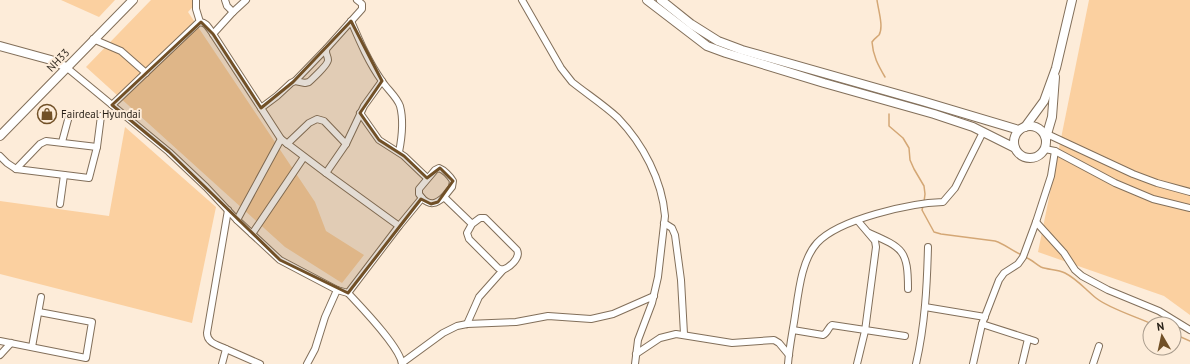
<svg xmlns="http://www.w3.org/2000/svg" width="1190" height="364" viewBox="0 0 1190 364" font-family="'PT Sans',sans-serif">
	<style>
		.green { fill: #fbd0a0 }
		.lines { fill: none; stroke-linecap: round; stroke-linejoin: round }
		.stream { stroke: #d4a775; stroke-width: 1.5 }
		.street-casing { stroke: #826f5a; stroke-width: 8 }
		.secondary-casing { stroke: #826f5a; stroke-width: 10 }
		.street { stroke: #fff; stroke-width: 6 }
		.secondary { stroke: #fff; stroke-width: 8 }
		.marked { fill: #715027; fill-opacity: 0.2; stroke: #715027; stroke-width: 3; stroke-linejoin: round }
		.labels { text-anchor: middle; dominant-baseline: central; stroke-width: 4; stroke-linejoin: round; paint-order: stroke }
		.street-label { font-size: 11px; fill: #261e15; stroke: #fdecd9 }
		.poi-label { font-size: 11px; fill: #261e15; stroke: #fdecd9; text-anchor: start }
	</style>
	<rect width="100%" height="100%" fill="#fdecd9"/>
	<g class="green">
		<polygon points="61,0 115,0 99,17"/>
		<polygon points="151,0 199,0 188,12 315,202 326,231 364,255 342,283 285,247 86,67"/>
		<polygon points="1089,0 1190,0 1190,315 1164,296 1038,252"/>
		<polygon points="125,127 216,207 192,323 0,274 0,201 109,216"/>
	</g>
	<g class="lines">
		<g class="stream">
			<path d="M877,0c1,9 7,27 2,35 -2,2 -5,4 -7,7 1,14 6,23 13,35"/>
			<polyline points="889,114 889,126 903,138 909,148 910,160 914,169 924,186 925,194 924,202"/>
			<path d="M923,206l-1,4 12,22 7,2 54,7c10,3 17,10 27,14"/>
			<path d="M1025,257c6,2 12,8 16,10 7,3 16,2 24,6 12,6 21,17 31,25 12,10 41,19 56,26"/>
			<polyline points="1174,334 1190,341"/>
		</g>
		<defs>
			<g id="street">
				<polyline points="196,0 196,9 200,22"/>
				<polyline points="225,0 227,6 233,12 246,0"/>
				<path d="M522,0l39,68 11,14c15,12 32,23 46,36 25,26 44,62 47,98l-7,61 -6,26 -14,37 -3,24"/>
				<polyline points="233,12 213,34 261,108"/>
				<path d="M351,21c9,21 18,42 31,60 5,8 15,16 18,25 4,15 2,31 -1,46"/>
				<polyline points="93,39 121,51 146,73"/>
				<path d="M66,67l103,85 37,35 31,33 43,40 57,30 11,3c13,14 52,54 54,71"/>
				<polyline points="295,81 326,49"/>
				<path d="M112,105l86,-82c7,-3 11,5 15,11"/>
				<polyline points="360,113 379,140 404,156 427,178"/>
				<polyline points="1047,134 1133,174 1157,183 1190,192"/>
				<polyline points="281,139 326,173 399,226"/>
				<polyline points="62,142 69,116"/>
				<polyline points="287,144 309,123 317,119 324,121 346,144"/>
				<polyline points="1045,149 1055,151 1115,183 1153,199 1190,208"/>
				<polyline points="0,156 7,163 16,169 89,178 97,147 101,116"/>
				<polyline points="16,169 40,144 46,141 97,147"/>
				<polyline points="326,173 346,144 364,106 382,81"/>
				<path d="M422,198l-3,-4v-5l16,-19 4,-2c5,2 11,8 14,13l-1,6 -8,10"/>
				<polyline points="60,204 64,175"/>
				<path d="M237,220l44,-81 -20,-31 16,-12 14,-13 4,-2 10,2 4,-1c4,-4 19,-17 19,-22 0,-5 -4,-7 -1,-12l35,-39v-5l-5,-4"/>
				<polyline points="1036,222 1064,253 1075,270 1082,276 1108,290 1159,311 1190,330"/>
				<polyline points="664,223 672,228 675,235 681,280 684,334"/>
				<path d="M869,233c34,15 39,17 39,56"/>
				<polyline points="252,234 304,157"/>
				<path d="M348,293l51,-67 23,-28c8,8 14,6 22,-1l28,27 -5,9 2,6 29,29 4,2c7,-2 19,-12 15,-20l-32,-32h-5l-8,6"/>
				<polyline points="925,307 985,317"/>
				<polyline points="467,324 479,297 503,270"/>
				<polyline points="982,324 1035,341"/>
				<path d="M793,330l30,5c5,-2 5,-8 9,-10l73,11"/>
				<polyline points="0,341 86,358 92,322 39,312"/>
				<polyline points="32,347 41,297"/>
				<polyline points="226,349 260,364"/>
				<polyline points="636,354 660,338 676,334 732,343 774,340 779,343 789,355"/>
				<polyline points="0,355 11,343"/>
				<polyline points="402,363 443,333 457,326 467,324 516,322 548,316 591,319 613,314 654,296"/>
				<path d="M222,364l4,-15c-8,-4 -19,-6 -19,-16l21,-123"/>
				<polyline points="307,364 315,349 325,317 337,290"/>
				<path d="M788,364c1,-13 3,-24 5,-36 5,-26 6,-65 24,-85 22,-24 94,-40 126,-41l12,-14 28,-56"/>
				<polyline points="857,364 865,331 876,247 875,241 858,221"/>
				<path d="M916,364c9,-39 11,-78 12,-117"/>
				<polyline points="973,364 982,324 999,280 1004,273 1018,264 1023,257 1036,222 1051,176 1055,151"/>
				<polyline points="1022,364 1028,339"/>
				<polyline points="1093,364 1099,346"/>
			</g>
			<g id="secondary">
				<polyline points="647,0 707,46 726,53 824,83 934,114 973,127 1015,148"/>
				<polyline points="661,0 691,24 718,41 742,50 922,101 1019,130"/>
				<polyline points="0,46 51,60 66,67"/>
				<circle cx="1030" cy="142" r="16"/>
				<polyline points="1025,127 1044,101 1056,68 1072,0"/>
				<polyline points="0,136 133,0"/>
				<polyline points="1046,140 1047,134 1052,117 1055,77"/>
			</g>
		</defs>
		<use href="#street" class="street-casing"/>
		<use href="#secondary" class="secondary-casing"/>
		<use href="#street" class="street"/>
		<use href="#secondary" class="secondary"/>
	</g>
	<path class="marked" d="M351,21l31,60 -22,32 19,27 25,16 23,22 13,-10 13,13 -15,21 -7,2 -10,-5 -73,94 -68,-33 -111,-108 -57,-47 89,-83 12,12 48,74 32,-26z"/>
	<defs>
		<symbol id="shop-ring" viewBox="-11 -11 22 22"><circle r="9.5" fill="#fdecd9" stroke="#715027" stroke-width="1.5"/><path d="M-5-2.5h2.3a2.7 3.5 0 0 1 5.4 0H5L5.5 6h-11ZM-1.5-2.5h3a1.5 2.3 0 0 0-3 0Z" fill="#715027"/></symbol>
	</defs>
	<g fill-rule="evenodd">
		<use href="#shop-ring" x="36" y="103" width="22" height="22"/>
	</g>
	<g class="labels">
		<g class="street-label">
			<text transform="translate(58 60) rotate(-46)">NH33</text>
		</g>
		<g class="poi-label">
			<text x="61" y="114">Fairdeal Hyundai</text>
		</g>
	</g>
	<g transform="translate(1162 336) rotate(351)"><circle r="19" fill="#fdecd9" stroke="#a79a8b"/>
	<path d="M0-3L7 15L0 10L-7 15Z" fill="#715027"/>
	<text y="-6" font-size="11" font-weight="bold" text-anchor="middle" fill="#261e15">N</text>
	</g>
</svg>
